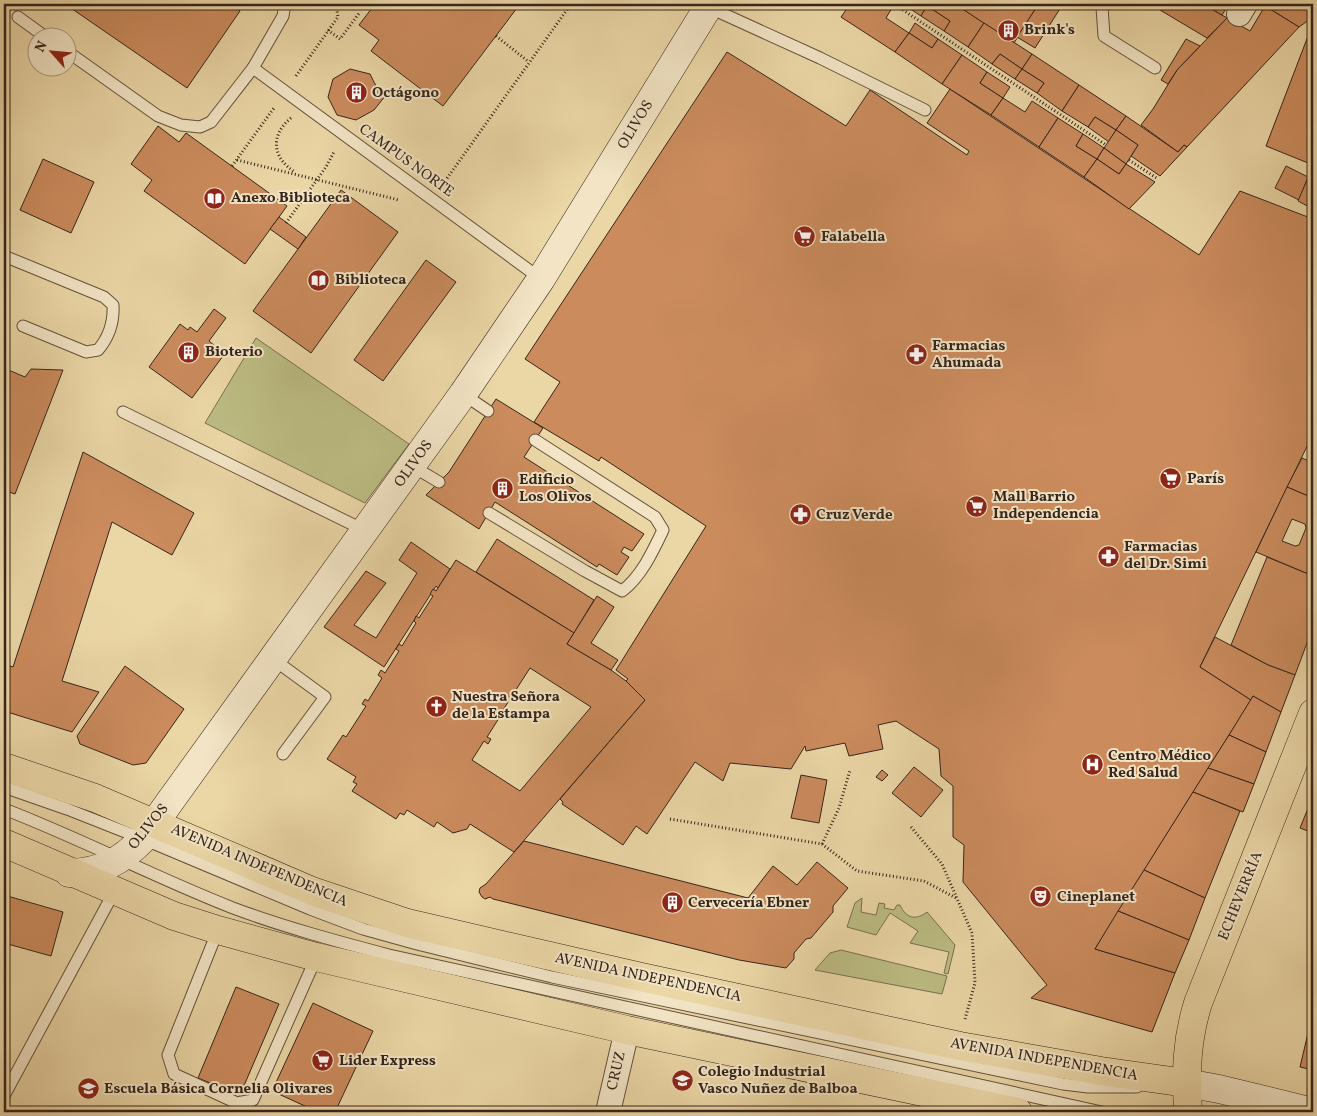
<svg xmlns="http://www.w3.org/2000/svg" width="1317" height="1116" viewBox="0 0 1317 1116" font-family="Vollkorn,serif">
	<style>
		.green { fill: #bcbc83; stroke: #797050 }
		.building { fill: #cb8b5d; stroke: #36251c; fill-rule: evenodd }
		.lines { fill: none; stroke-linecap: round; stroke-linejoin: round }
		.lane-casing { stroke: #63513e; stroke-width: 13 }
		.street-casing { stroke: #63513e; stroke-width: 26 }
		.secondary-casing { stroke: #36251c; stroke-width: 29 }
		.primary-casing { stroke: #36251c; stroke-width: 29 }
		.path { stroke: #36251c; stroke-width: 3; stroke-dasharray: 1 2.5; stroke-linecap: butt }
		.lane { stroke: #f2e4c5; stroke-width: 11 }
		.street { stroke: #f2e4c5; stroke-width: 24 }
		.secondary { stroke: #f2e4c5; stroke-width: 28 }
		.primary { stroke: #ebd6a6; stroke-width: 28 }
		.labels { text-anchor: middle; dominant-baseline: central; stroke-width: 4; stroke-linejoin: round; paint-order: stroke }
		.poi-label { font-size: 15px; font-weight: bold; fill: #36251c; stroke: #f2e4c5; text-anchor: start }
		.street-label { font-size: 15px; fill: #36251c; stroke: #f2e4c5 }
	</style>
	<rect width="100%" height="100%" fill="#ebd6a6"/>
	<filter id="stains"><feTurbulence type="fractalNoise" baseFrequency=".004" numOctaves="4"/><feColorMatrix values="0 0 0 0 .2 0 0 0 0 .09 0 0 0 0 .02 0 0 0 .5 -.17"/></filter>
	<radialGradient id="worn" r=".72"><stop offset=".6" stop-color="#630" stop-opacity="0"/><stop offset="1" stop-color="#630" stop-opacity=".3"/></radialGradient>
	<g class="green">
		<polygon points="256,338 409,444 365,503 205,423"/>
		<path d="M862,898l-1,14 15,3 3,-12 6,1 -1,4 10,2 3,-5h3c6,13 15,16 27,7l28,33 -7,29 -4,-1 5,-21 -39,-9 8,-12 -28,-18 -14,22 -29,-8 8,-24z"/>
		<polygon points="841,950 947,976 942,994 815,970 830,953"/>
	</g>
	<g class="building">
		<polygon points="65,4 229,4 240,11 187,88"/>
		<polygon points="375,4 394,4 402,10 406,4 520,4 443,106 371,51 379,40 359,25"/>
		<polygon points="850,4 885,4 892,8 886,18 909,33 895,52 841,17"/>
		<polygon points="903,4 928,4 921,16"/>
		<polygon points="928,4 955,4 984,23 968,47 944,31 950,21 927,6"/>
		<polygon points="955,4 1042,4 1039,10 1036,8 1014,43"/>
		<polygon points="1042,4 1063,4 1035,48 1017,37 1036,8 1039,10"/>
		<polygon points="1150,4 1203,4 1227,18 1207,38"/>
		<polygon points="1203,4 1229,4 1222,15"/>
		<polygon points="1266,4 1313,4 1313,17 1299,27 1265,6"/>
		<polygon points="927,6 950,21 944,31 921,16"/>
		<polygon points="1265,6 1299,27 1187,147 1184,145 1178,152 1141,125 1153,109 1177,70 1227,18 1250,31"/>
		<polygon points="915,23 938,39 932,48 909,33"/>
		<polygon points="984,23 1032,54 1022,69 1000,54 992,64 968,47"/>
		<polygon points="1313,23 1313,165 1266,146"/>
		<polygon points="909,33 932,48 938,39 962,55 942,84 895,52"/>
		<polygon points="1186,39 1200,46 1177,70 1168,84 1161,80"/>
		<polygon points="727,52 846,126 870,90 967,155 969,151 927,123 950,89 1199,255 1240,191 1313,219 1313,434 1200,667 1251,700 1095,949 1175,973 1152,1032 1031,998 1047,985 963,882 964,845 953,837 953,786 941,776 939,749 896,721 878,725 883,749 849,756 845,743 806,751 805,746 791,769 730,763 723,781 695,762 647,834 636,826 623,845 562,804 563,802 560,799 645,700 626,681 628,679 616,670 706,526 601,457 599,461 534,422 560,382 525,359"/>
		<polygon points="1000,54 1022,69 1015,79 992,64"/>
		<polygon points="1032,54 1079,85 1062,111 1037,93 1044,83 1022,69"/>
		<polygon points="962,55 987,72 980,83 1003,98 991,115 942,84"/>
		<polygon points="350,69 370,74 379,92 386,95 374,110 356,120 337,115 328,97 333,79"/>
		<polygon points="1022,69 1044,83 1037,93 1015,79"/>
		<polygon points="987,72 1010,87 1003,98 980,83"/>
		<polygon points="1079,85 1126,116 1116,130 1095,117 1088,127 1062,111"/>
		<polygon points="1003,98 1025,112 1032,101 1058,118 1039,147 991,115"/>
		<polygon points="1126,116 1178,152 1184,145 1187,147 1160,176 1131,156 1138,145 1116,130"/>
		<polygon points="1095,117 1116,130 1109,142 1088,127"/>
		<polygon points="1058,118 1083,134 1076,146 1097,159 1084,177 1039,147"/>
		<polygon points="158,126 179,142 186,133 287,206 245,264 144,191 152,180 131,164"/>
		<polygon points="1116,130 1138,145 1126,164 1104,148"/>
		<polygon points="1083,134 1104,148 1097,159 1076,146"/>
		<polygon points="1104,148 1126,164 1119,174 1097,159"/>
		<polygon points="43,159 94,182 71,233 20,210"/>
		<polygon points="1097,159 1119,174 1126,164 1155,182 1129,209 1084,177"/>
		<polygon points="1286,166 1308,177 1299,200 1275,188"/>
		<polygon points="1310,173 1313,175 1313,209 1298,201"/>
		<polygon points="341,190 398,232 311,353 253,311"/>
		<polygon points="279,217 306,237 298,249 270,229"/>
		<polygon points="426,260 456,282 383,381 354,360"/>
		<polygon points="214,309 226,318 209,341 215,346 213,349 223,356 192,398 149,367 180,324 188,330 190,327 197,332"/>
		<polygon points="4,368 25,377 31,369 63,370 15,494 6,491 4,497"/>
		<polygon points="496,399 543,428 524,457 644,534 632,551 624,547 621,552 629,557 617,575 599,564 597,567 495,502 479,529 426,495 449,472"/>
		<polygon points="83,452 194,513 172,555 112,522 62,681 99,692 72,732 4,711 4,664 13,667"/>
		<polygon points="1302,458 1313,463 1310,475 1313,477 1313,498 1287,487"/>
		<path d="M1287,487l26,11v78l-57,-24zM1292,519l13,5 1,4 -7,17 -4,1 -13,-5z"/>
		<polygon points="497,539 594,600 574,633 476,572"/>
		<polygon points="411,542 450,569 438,588 436,586 384,667 324,627 366,571 386,583 354,625 376,638 417,573 399,560"/>
		<polygon points="1267,557 1313,576 1313,627 1295,675 1268,665 1231,645"/>
		<path d="M456,560l118,73 -7,11 44,26 15,11 19,19 -131,152 -44,-28 -3,5 -14,4 -16,-11 -3,5 -27,-17 -3,5 -4,-2 -4,6 -44,-28 5,-7 -4,-2 3,-5 -29,-18 16,-24 3,2 20,-31 -4,-2 3,-5 3,2 14,-23 -4,-3 3,-5 4,3 14,-22 -3,-2 3,-5 3,2 14,-23 -2,-2 2,-5 3,2 14,-22 -3,-2 3,-5 3,2zM530,668l61,39 -71,84 -48,-31 12,-19 4,3 3,-5 -4,-2 14,-22 3,2 3,-5 -4,-2z"/>
		<polygon points="597,596 614,607 591,643 618,660 611,670 567,644"/>
		<polygon points="1215,637 1268,665 1295,675 1281,712 1253,696 1251,700 1200,667"/>
		<polygon points="125,666 184,709 146,763 133,765 80,744 77,736"/>
		<polygon points="1253,696 1281,712 1266,752 1229,735"/>
		<polygon points="1229,735 1266,752 1254,784 1208,768"/>
		<polygon points="914,767 943,790 921,817 892,793"/>
		<polygon points="1208,768 1254,784 1243,812 1193,792"/>
		<polygon points="882,770 888,775 882,781 876,777"/>
		<polygon points="801,775 827,780 819,823 791,818"/>
		<polygon points="1193,792 1240,811 1205,898 1144,870"/>
		<polygon points="1313,796 1313,833 1300,828"/>
		<polygon points="524,841 748,898 773,866 797,885 817,862 848,888 833,906 833,912 811,938 806,939 794,953 794,959 786,968 739,960 493,899 490,897 485,899 482,897 479,892 480,888 486,884"/>
		<polygon points="1144,870 1205,898 1189,940 1118,911"/>
		<polygon points="4,895 63,912 51,956 4,943"/>
		<polygon points="1118,911 1189,940 1175,973 1095,949"/>
		<polygon points="236,987 279,1004 240,1095 198,1078"/>
		<polygon points="313,1003 373,1031 335,1112 318,1112 272,1091"/>
		<polygon points="1313,1012 1313,1070 1300,1067"/>
	</g>
	<g class="lines">
		<defs>
			<g id="lane">
				<polyline points="1104,4 1102,7 1104,36 1155,68"/>
				<polyline points="708,7 820,58 925,110"/>
				<polyline points="18,17 47,38"/>
				<polyline points="68,52 158,116 181,125 200,127 211,122 253,68 283,16 285,4"/>
				<polyline points="253,68 541,279"/>
				<path d="M4,256l100,41 9,8c1,17 -4,32 -15,45l-12,2 -63,-26"/>
				<polyline points="463,394 488,411"/>
				<polyline points="123,412 366,531"/>
				<polyline points="412,466 439,482"/>
				<path d="M489,513l96,58 37,20c19,-14 31,-40 41,-61l-8,-13 -120,-77"/>
				<polyline points="273,659 325,697 283,754"/>
				<polyline points="4,787 67,809 143,839 310,909 363,929 417,944 552,977 1063,1084 1088,1087 1137,1087"/>
				<path d="M4,809c78,30 152,69 229,99 51,19 103,33 156,47l713,157"/>
				<polyline points="218,930 168,1055 174,1074 237,1103 253,1100 316,958"/>
				<polyline points="4,1096 114,892"/>
			</g>
			<g id="street">
				<polyline points="1239,14 1245,4"/>
				<polyline points="608,1112 627,1030"/>
			</g>
			<g id="secondary">
				<path d="M69,873c33,-1 51,-11 74,-34l320,-445 78,-115 169,-275"/>
				<polyline points="1186,1083 1219,1089 1313,1112"/>
			</g>
			<g id="primary">
				<polyline points="4,767 95,798 312,891 407,923 641,977 960,1046 1101,1071 1186,1083"/>
				<polyline points="4,843 174,916 218,930 316,957 627,1030 1018,1112"/>
				<path d="M1188,1112c-2,-41 -2,-70 10,-109l115,-290"/>
			</g>
		</defs>
		<use href="#lane" class="lane-casing"/>
		<use href="#street" class="street-casing"/>
		<use href="#secondary" class="secondary-casing"/>
		<use href="#primary" class="primary-casing"/>
		<g class="path">
			<polyline points="363,4 371,10"/>
			<polyline points="894,4 1106,145"/>
			<polyline points="328,30 340,39 360,12"/>
			<polyline points="496,36 529,62"/>
			<polyline points="296,76 338,17 336,4"/>
			<path d="M291,118c-21,17 -19,40 4,54"/>
			<polyline points="237,160 399,200"/>
			<polyline points="1129,160 1158,179"/>
			<polyline points="232,166 274,108"/>
			<polyline points="443,184 571,4"/>
			<polyline points="286,223 326,167 334,152"/>
			<polyline points="670,819 822,844 857,871 924,881 956,898"/>
			<polyline points="911,827 942,864 972,933 975,983 965,1019"/>
			<polyline points="822,844 839,808 850,770"/>
		</g>
		<use href="#lane" class="lane"/>
		<use href="#street" class="street"/>
		<use href="#secondary" class="secondary"/>
		<use href="#primary" class="primary"/>
	</g>
	<defs>
		<symbol id="building-disc" viewBox="-11 -11 22 22"><circle r="9.5" fill="#8f2418" stroke="#f2e4c5"/><path d="M-4-6H4V6H1V3H-1V6H-4ZM-2.5-4.3h1.7v1.8h-1.7ZM.8-4.3h1.7v1.8H.8ZM-2.5-1h1.7V.8h-1.7ZM.8-1h1.7V.8H.8Z" fill="#fff"/></symbol>
		<symbol id="library-disc" viewBox="-11 -11 22 22"><circle r="9.5" fill="#8f2418" stroke="#f2e4c5"/><path d="M-6-4Q-3-5.5-.7-3.5V5Q-3 3-6 4ZM6-4Q3-5.5 .7-3.5V5Q3 3 6 4Z" fill="#fff"/></symbol>
		<symbol id="supermarket-disc" viewBox="-11 -11 22 22"><circle r="9.5" fill="#8f2418" stroke="#f2e4c5"/><path d="M-6-5.5h2.5l.6 2H6L4.5 2H-2.5L-4.4-4H-6ZM-1.5 3.2a1.3 1.3 0 1 0 .1 0ZM3 3.2a1.3 1.3 0 1 0 .1 0Z" fill="#fff"/></symbol>
		<symbol id="pharmacy-disc" viewBox="-11 -11 22 22"><circle r="9.5" fill="#8f2418" stroke="#f2e4c5"/><path d="M-2-6h4v4h4v4h-4v4h-4v-4h-4v-4h4Z" fill="#fff"/></symbol>
		<symbol id="church-disc" viewBox="-11 -11 22 22"><circle r="9.5" fill="#8f2418" stroke="#f2e4c5"/><path d="M-1.2-6h2.4v3.5h3.3v2.4h-3.3V6h-2.4V-.1h-3.3v-2.4h3.3Z" fill="#fff"/></symbol>
		<symbol id="hospital-disc" viewBox="-11 -11 22 22"><circle r="9.5" fill="#8f2418" stroke="#f2e4c5"/><path d="M-5-5h3v3.5h4V-5h3V5h-3V1.5h-4V5h-3Z" fill="#fff"/></symbol>
		<symbol id="theatre-disc" viewBox="-11 -11 22 22"><circle r="9.5" fill="#8f2418" stroke="#f2e4c5"/><path d="M-5-5.5Q0-4 5-5.5V0Q5 5 0 6Q-5 5-5 0ZM-3.3-2.5H-1v1.5H-3.3ZM1-2.5H3.3v1.5H1ZM-2.8 1Q0 5.5 2.8 1Z" fill="#fff"/></symbol>
		<symbol id="school-disc" viewBox="-11 -11 22 22"><circle r="9.5" fill="#8f2418" stroke="#f2e4c5"/><path d="M0-5L7-2L0 1L-7-2ZM-4 1L0 2.5L4 1V4Q0 6-4 4Z" fill="#fff"/></symbol>
	</defs>
	<g fill-rule="evenodd">
		<use href="#building-disc" x="996" y="18" width="25" height="25"/>
		<use href="#building-disc" x="344" y="80" width="25" height="25"/>
		<use href="#library-disc" x="202" y="186" width="25" height="25"/>
		<use href="#supermarket-disc" x="792" y="224" width="25" height="25"/>
		<use href="#library-disc" x="306" y="268" width="25" height="25"/>
		<use href="#building-disc" x="176" y="340" width="25" height="25"/>
		<use href="#pharmacy-disc" x="904" y="342" width="25" height="25"/>
		<use href="#supermarket-disc" x="1158" y="466" width="25" height="25"/>
		<use href="#building-disc" x="490" y="476" width="25" height="25"/>
		<use href="#supermarket-disc" x="964" y="494" width="25" height="25"/>
		<use href="#pharmacy-disc" x="788" y="502" width="25" height="25"/>
		<use href="#pharmacy-disc" x="1096" y="544" width="25" height="25"/>
		<use href="#church-disc" x="424" y="694" width="25" height="25"/>
		<use href="#hospital-disc" x="1080" y="752" width="25" height="25"/>
		<use href="#theatre-disc" x="1028" y="884" width="25" height="25"/>
		<use href="#building-disc" x="660" y="890" width="25" height="25"/>
		<use href="#supermarket-disc" x="310" y="1048" width="25" height="25"/>
		<use href="#school-disc" x="670" y="1068" width="25" height="25"/>
		<use href="#school-disc" x="76" y="1076" width="25" height="25"/>
	</g>
	<g class="labels">
		<g class="poi-label">
			<text x="1024" y="30">Brink's</text>
			<text x="372" y="93">Octágono</text>
			<text x="231" y="198">Anexo Biblioteca</text>
			<text x="821" y="237">Falabella</text>
			<text x="335" y="280">Biblioteca</text>
			<text x="932" y="346">Farmacias<tspan x="932" dy="17">Ahumada</tspan></text>
			<text x="205" y="352">Bioterio</text>
			<text x="1187" y="479">París</text>
			<text x="519" y="480">Edificio<tspan x="519" dy="17">Los Olivos</tspan></text>
			<text x="993" y="497">Mall Barrio<tspan x="993" dy="17">Independencia</tspan></text>
			<text x="816" y="515">Cruz Verde</text>
			<text x="1124" y="547">Farmacias<tspan x="1124" dy="17">del Dr. Simi</tspan></text>
			<text x="452" y="697">Nuestra Señora<tspan x="452" dy="17">de la Estampa</tspan></text>
			<text x="1108" y="756">Centro Médico<tspan x="1108" dy="17">Red Salud</tspan></text>
			<text x="1057" y="897">Cineplanet</text>
			<text x="688" y="903">Cervecería Ebner</text>
			<text x="339" y="1061">Lider Express</text>
			<text x="698" y="1072">Colegio Industrial<tspan x="698" dy="17">Vasco Nuñez de Balboa</tspan></text>
			<text x="104" y="1089">Escuela Básica Cornelia Olivares</text>
		</g>
		<g class="street-label">
			<text transform="translate(636 125) rotate(-59)">OLIVOS</text>
			<text transform="translate(406 161) rotate(36)">CAMPUS NORTE</text>
			<text transform="translate(414 464) rotate(-54)">OLIVOS</text>
			<text transform="translate(149 827) rotate(-51)">OLIVOS</text>
			<text transform="translate(259 866) rotate(23)">AVENIDA INDEPENDENCIA</text>
			<text transform="translate(1241 896) rotate(-68)">ECHEVERRÍA</text>
			<text transform="translate(648 978) rotate(12)">AVENIDA INDEPENDENCIA</text>
			<text transform="translate(1044 1060) rotate(10)">AVENIDA INDEPENDENCIA</text>
			<text transform="translate(617 1071) rotate(-77)">CRUZ</text>
		</g>
	</g>
	<rect width="1317" height="1116" fill="none" stroke="#ebd6a6" stroke-width="20"/>
	<rect x="5" y="5" width="1307" height="1106" fill="none" stroke="#36251c" stroke-width="2.5"/>
	<rect x="10" y="10" width="1297" height="1096" fill="none" stroke="#36251c"/>
	<g transform="translate(52 52) rotate(297)"><circle r="24" fill="#f2e4c5" stroke="#a79881"/>
	<path d="M0-4L9 19L0 12L-9 19Z" fill="#8f2418"/>
	<text y="-8" font-size="14" font-weight="bold" text-anchor="middle" fill="#36251c">N</text>
	</g>
	<rect width="100%" height="100%" filter="url(#stains)"/>
	<rect width="100%" height="100%" fill="url(#worn)"/>
</svg>
